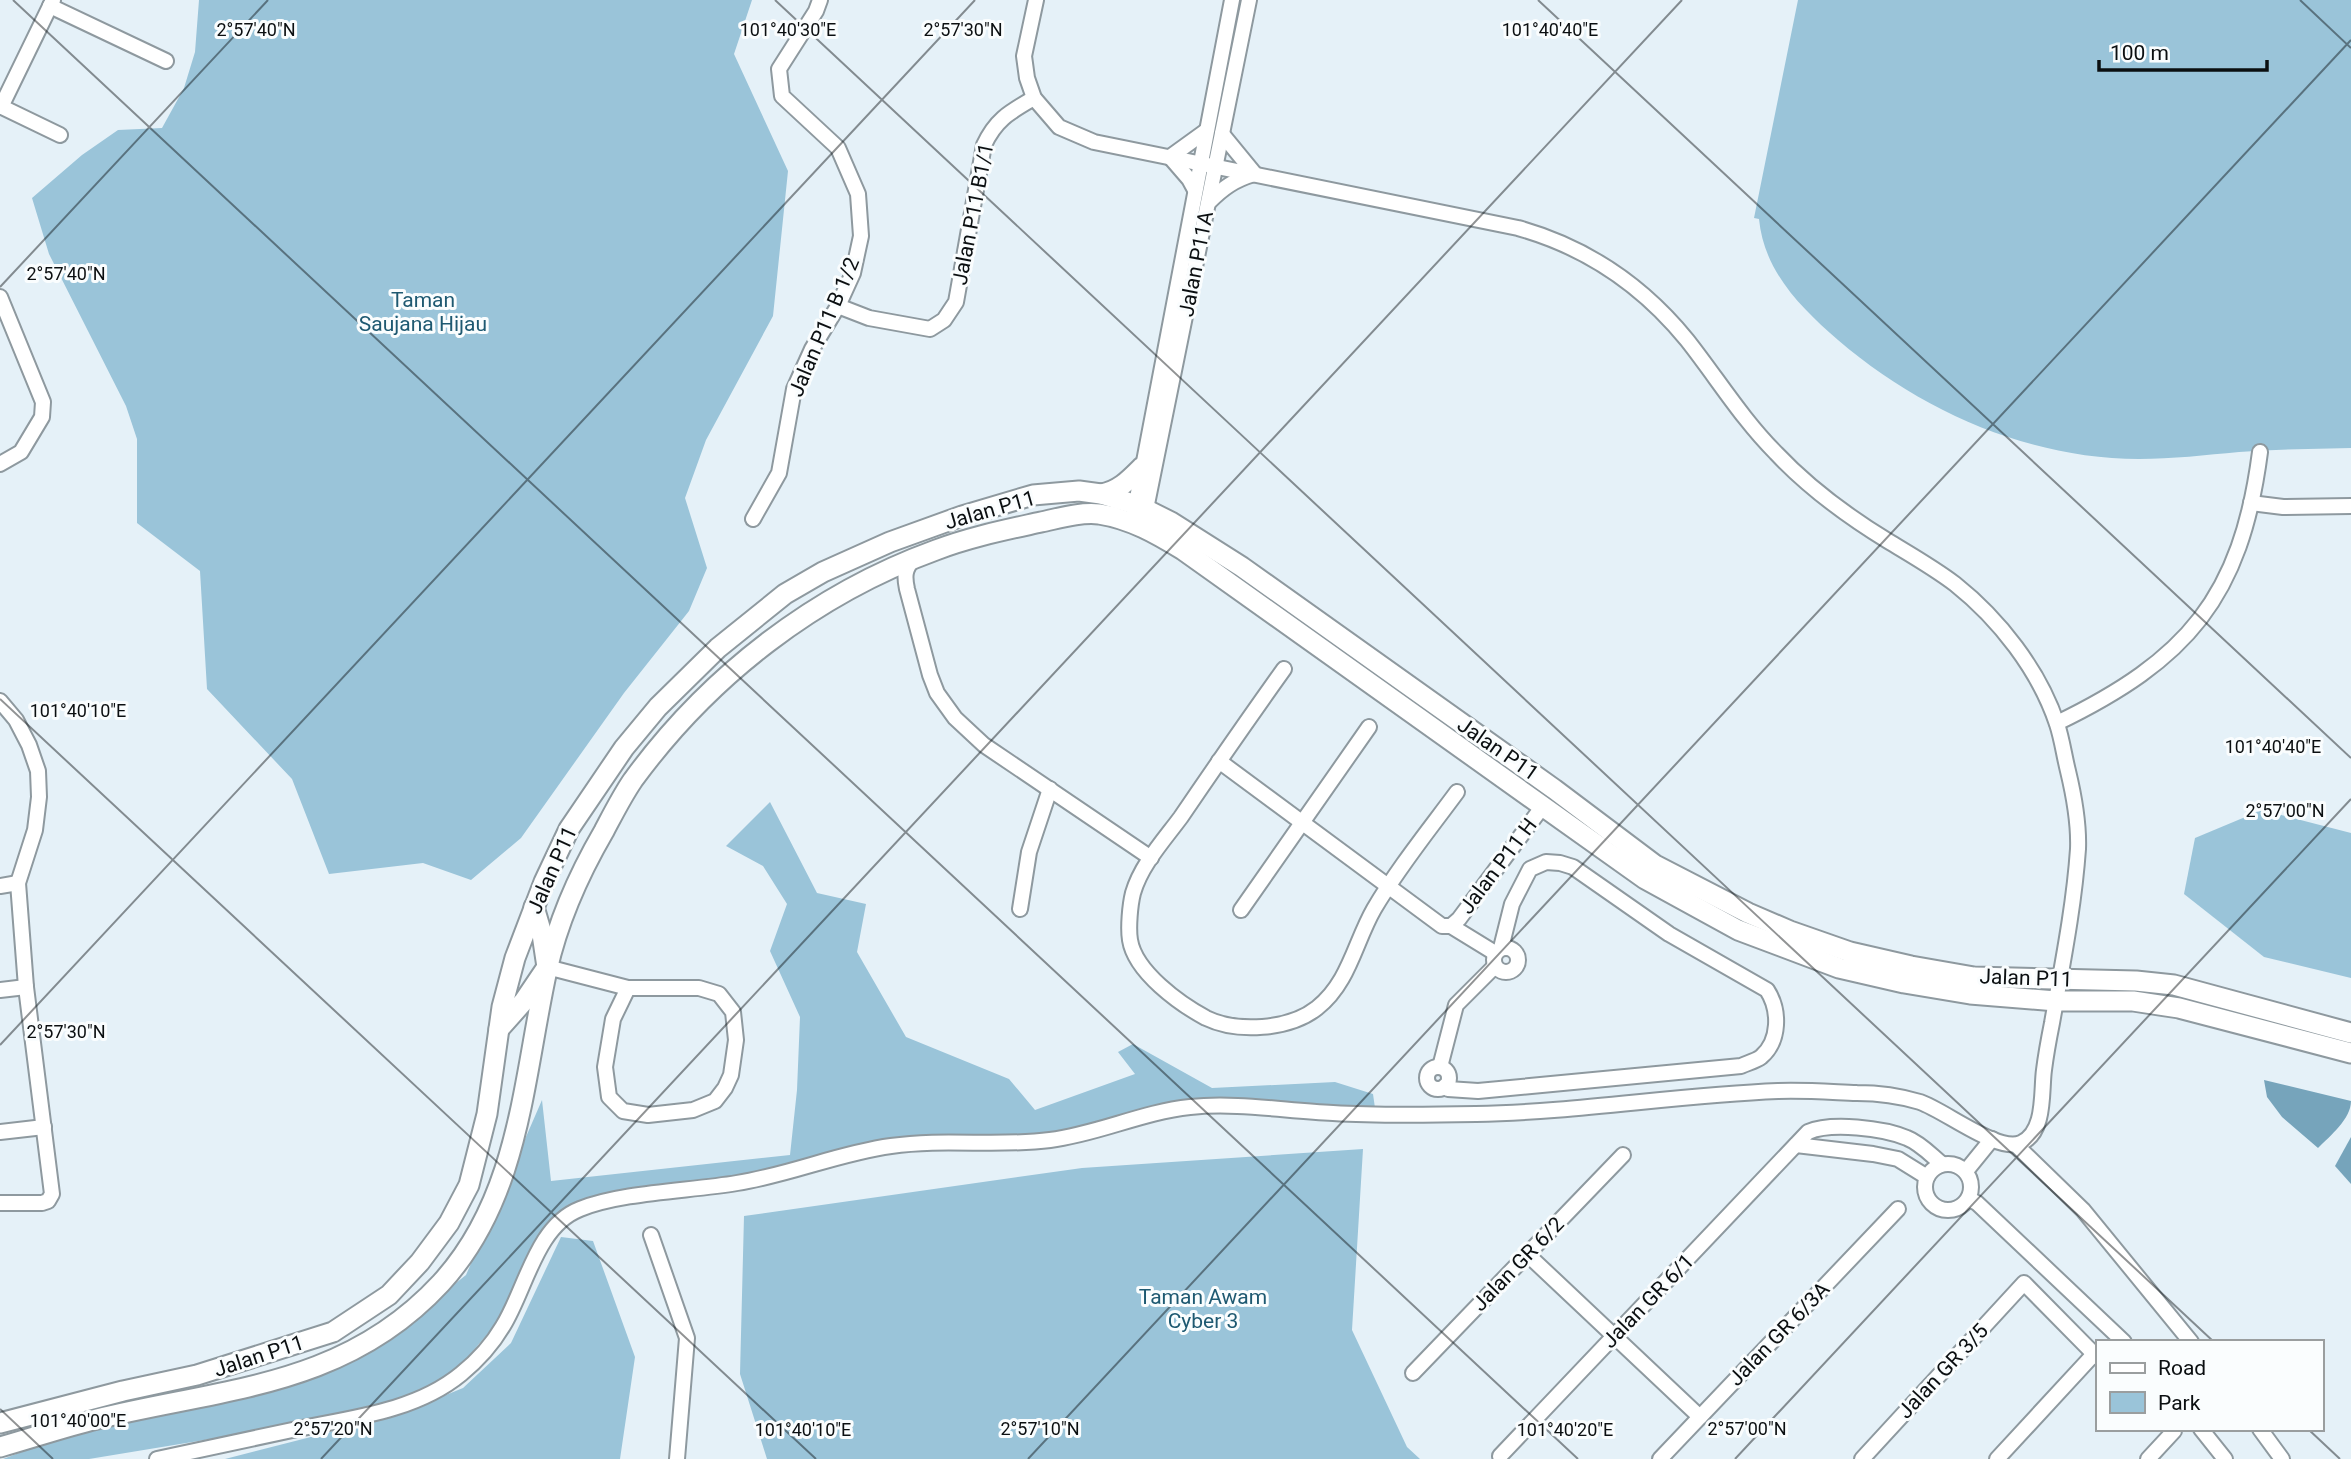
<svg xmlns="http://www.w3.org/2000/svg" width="2351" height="1459" viewBox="0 0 2351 1459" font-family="Roboto,sans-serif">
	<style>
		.green { fill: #9ac4d9 }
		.water { fill: #76a4bb }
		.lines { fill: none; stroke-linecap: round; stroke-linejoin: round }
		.minor-casing { stroke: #8e999f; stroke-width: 18 }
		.major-casing { stroke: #8e999f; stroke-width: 23 }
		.minor { stroke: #fff; stroke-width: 14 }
		.major { stroke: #fff; stroke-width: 19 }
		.ticks { fill: none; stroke: #0b0f11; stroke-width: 2; stroke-opacity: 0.45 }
		.labels { text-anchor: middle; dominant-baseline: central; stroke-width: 6; stroke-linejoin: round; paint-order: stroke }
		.street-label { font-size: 21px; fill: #0b0f11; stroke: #fafdfe }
		.park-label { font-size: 21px; fill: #1e5971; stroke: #fafdfe }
		.ticks-label { font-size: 18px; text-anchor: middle; fill: #0b0f11; stroke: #fafdfe; stroke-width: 6; stroke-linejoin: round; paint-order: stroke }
	</style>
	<rect width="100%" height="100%" fill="#e5f1f8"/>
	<g class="green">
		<polygon points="199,0 752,0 734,54 788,171 773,316 706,440 685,498 707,568 689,611 624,693 521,838 471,880 423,863 329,874 292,779 207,689 200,571 137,523 137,439 126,406 49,254 32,198 82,155 118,130 162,128 184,88 195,52"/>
		<path d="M1798,0h553v448c-37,1 -75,1 -112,4 -33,3 -67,7 -100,7 -110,0 -218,-48 -301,-119 -38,-33 -74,-69 -79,-121l-5,-1z"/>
		<polygon points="770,802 817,893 866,904 857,952 906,1037 1009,1079 1035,1110 1135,1074 1118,1052 1133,1044 1212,1088 1335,1082 1373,1094 1375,1108 1183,1102 1079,1131 982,1138 833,1163 600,1198 550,1222 497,1323 454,1373 385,1406 289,1426 89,1459 3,1459 75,1432 378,1345 466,1275 542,1100 551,1181 790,1155 797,1090 800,1017 770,951 787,904 763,866 726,846"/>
		<polygon points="2262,810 2351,833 2351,978 2264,957 2184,894 2195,838"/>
		<polygon points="1363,1149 1352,1330 1407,1447 1420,1459 767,1459 740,1374 744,1216 1082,1168"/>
		<polygon points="561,1237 593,1241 635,1357 620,1459 225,1459 397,1415 463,1388 511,1343"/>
	</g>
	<g class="water">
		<path d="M2264,1080l87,21c0,18 -21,35 -33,47l-36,-31 -15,-20z"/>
		<polygon points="2351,1137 2351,1184 2335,1166"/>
	</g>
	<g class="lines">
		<defs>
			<g id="minor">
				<polyline points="50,6 166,61"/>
				<polyline points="0,106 60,135"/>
				<polyline points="1,107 53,0"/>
				<polyline points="1222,134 1254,173"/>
				<polyline points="1195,190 1189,179 1170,157 1206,131"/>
				<path d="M1209,202c14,-14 25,-22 45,-28"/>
				<polyline points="0,297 43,402 42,417 21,452 0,464"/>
				<path d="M838,306l31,12 61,11 14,-9 12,-18 28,-157c12,-26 26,-33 50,-47"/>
				<polyline points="2251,503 2283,507 2351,506"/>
				<polyline points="1134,514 1232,0"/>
				<polyline points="753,519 779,473 794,389 812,349 838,306 853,273 861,236 858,194 838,148 782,96 779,69 816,11 820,0"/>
				<polyline points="1144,519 1249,0"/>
				<path d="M913,559c-8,11 -9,16 -6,30l23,86 7,18 18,25 29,27 167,113"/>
				<path d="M1284,669c-35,49 -69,98 -103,148 -17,23 -40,48 -48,76 -3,12 -5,35 -3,47 5,32 50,64 76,78 31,15 83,12 111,-10 32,-25 38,-66 57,-99 24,-41 55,-79 83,-117"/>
				<polyline points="0,701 16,720 29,745 38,771 39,797 35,830 18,883 26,987 52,1194 48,1201 42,1203 0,1203"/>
				<path d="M2057,723c130,-63 184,-125 203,-271"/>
				<polyline points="1219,761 1442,926 1451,926 1495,953"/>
				<polyline points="0,886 18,883"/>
				<polyline points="1020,909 1029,852 1050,789"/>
				<polyline points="1241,910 1369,727"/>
				<polyline points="1451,926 1459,919 1543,806"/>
				<circle cx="1506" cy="960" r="12"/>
				<polyline points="547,967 628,988 699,988 719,994 733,1012 736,1040 731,1075 725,1088 715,1101 693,1110 648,1115 623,1111 609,1097 605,1067 613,1019 628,988"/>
				<polyline points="0,990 26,987"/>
				<polyline points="1440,1067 1456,1005 1495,966"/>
				<circle cx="1438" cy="1078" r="11"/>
				<path d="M1445,1086l3,3 30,2 263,-25c6,-3 15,-5 20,-9 19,-16 19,-47 6,-67l-98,-56 -96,-67 -13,-4 -14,-1 -16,7 -18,35 -11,44"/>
				<polyline points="0,1132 44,1127"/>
				<polyline points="1796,1145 1873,1154 1898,1159 1927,1177"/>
				<polyline points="2016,1145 2083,1210 2191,1342"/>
				<circle cx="1948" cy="1187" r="23"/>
				<polyline points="1966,1171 1992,1139"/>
				<polyline points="1969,1199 1977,1203 2124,1342"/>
				<polyline points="651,1235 687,1338 677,1459"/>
				<polyline points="1527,1254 1700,1417"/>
				<polyline points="1413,1373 1623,1155"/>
				<polyline points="2201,1429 2225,1459"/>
				<polyline points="2260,1429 2282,1459"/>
				<path d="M1500,1456l308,-324c23,-10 75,-4 99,6 13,5 24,17 35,26"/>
				<path d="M157,1459c46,-10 93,-20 140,-30 55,-11 119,-18 164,-55 16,-13 32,-31 42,-48 23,-37 33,-100 77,-117 42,-17 110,-18 157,-26 52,-8 102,-30 154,-37 53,-8 107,1 159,-6 48,-6 92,-28 140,-33 46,-5 96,4 143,6 47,3 95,2 143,1 101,-2 201,-19 302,-23 26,-1 53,1 79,2 21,0 43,3 63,9 24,8 78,51 101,41 25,-11 20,-52 23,-73 2,-16 5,-32 8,-47 10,-57 22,-116 26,-174 1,-26 -4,-53 -10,-78 -4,-16 -6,-32 -11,-47 -18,-54 -58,-105 -102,-140 -21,-16 -44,-29 -67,-43 -41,-25 -79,-53 -112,-88 -34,-34 -59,-75 -89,-113 -44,-54 -101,-93 -169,-112l-424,-86 -35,-15 -25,-29 -7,-20 -3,-22 12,-56"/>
				<polyline points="1660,1459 1898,1209"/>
				<polyline points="1862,1459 2024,1283 2097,1357"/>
				<polyline points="1997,1459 2094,1354"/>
				<polyline points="2148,1459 2174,1431 2172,1429"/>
			</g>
			<g id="major">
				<path d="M1101,494c18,-3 29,-15 41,-27"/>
				<polyline points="499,1029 524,1001 547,967 542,934 534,907"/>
				<polyline points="0,1423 123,1391 197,1375 333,1332 389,1295 420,1262 449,1223 469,1185 487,1114 502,1007 515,958 544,882 569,829 624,748 658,707 718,648 785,594 823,572 890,542 962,516 1033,495 1079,491 1101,494 1137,505 1171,522 1242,567 1554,789 1655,865 1748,913 1790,931 1850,952 1911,966 1974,977 2136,981 2174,985 2351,1033"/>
				<path d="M0,1447c32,-9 64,-20 97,-28 127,-31 248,-32 344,-136 79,-86 82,-204 106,-313 11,-49 32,-96 57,-139 9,-17 18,-35 29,-51 76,-104 182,-186 303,-230 34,-13 69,-20 105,-28 19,-4 39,-10 58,-8 32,5 58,20 84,36l462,329 93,51 101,38 65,15 66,11 86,7h77l46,7 172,45"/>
			</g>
		</defs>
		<use href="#minor" class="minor-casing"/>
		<use href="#major" class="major-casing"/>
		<use href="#minor" class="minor"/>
		<use href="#major" class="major"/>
	</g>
	<path class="ticks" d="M13,0l1565,1459M775,0l1439,1342M1538,0l813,758M2300,0l51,48M0,287l268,-287M0,699l816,760M0,1045l975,-1045M0,1409l53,50M2308,1429l32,30M321,1459l1361,-1459M1028,1459l1323,-1419M1735,1459l616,-660"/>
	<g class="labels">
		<g class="street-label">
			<text transform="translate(973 214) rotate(-79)">Jalan P11 B1/1</text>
			<text transform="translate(1196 264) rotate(-79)">Jalan P11A</text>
			<text transform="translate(824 327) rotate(-67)">Jalan P11 B 1/2</text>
			<text transform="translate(990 510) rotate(-16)">Jalan P11</text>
			<text transform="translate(1498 749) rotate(35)">Jalan P11</text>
			<text transform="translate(1498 866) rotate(-53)">Jalan P11 H</text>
			<text transform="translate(552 870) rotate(-66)">Jalan P11</text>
			<text transform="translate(2026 978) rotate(2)">Jalan P11</text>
			<text transform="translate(1518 1264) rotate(-46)">Jalan GR 6/2</text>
			<text transform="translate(1648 1301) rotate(-46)">Jalan GR 6/1</text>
			<text transform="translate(1779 1334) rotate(-46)">Jalan GR 6/3A</text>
			<text transform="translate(259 1356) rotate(-18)">Jalan P11</text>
			<text transform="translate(1943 1371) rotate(-47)">Jalan GR 3/5</text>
		</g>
		<g class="park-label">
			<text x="423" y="300">Taman<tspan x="423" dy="24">Saujana Hijau</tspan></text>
			<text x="1203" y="1297">Taman Awam<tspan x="1203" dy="24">Cyber 3</tspan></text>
		</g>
	</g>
	<g class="ticks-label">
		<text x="788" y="36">101°40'30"E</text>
		<text x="1550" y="36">101°40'40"E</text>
		<text x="256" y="36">2°57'40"N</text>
		<text x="963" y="36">2°57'30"N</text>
		<text x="66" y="280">2°57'40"N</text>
		<text x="78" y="717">101°40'10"E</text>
		<text x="2273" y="753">101°40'40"E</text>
		<text x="2285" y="817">2°57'00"N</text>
		<text x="66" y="1038">2°57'30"N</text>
		<text x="78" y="1427">101°40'00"E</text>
		<text x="333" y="1435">2°57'20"N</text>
		<text x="1040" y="1435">2°57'10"N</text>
		<text x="1747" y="1435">2°57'00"N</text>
		<text x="803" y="1436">101°40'10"E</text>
		<text x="1565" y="1436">101°40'20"E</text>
	</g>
	<rect x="2096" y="1340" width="228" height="91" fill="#fafdfe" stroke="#9a9e9f" stroke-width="2"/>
	<rect x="2110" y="1363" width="35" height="10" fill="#ffffff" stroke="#9a9e9f" stroke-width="2"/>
	<text x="2158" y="1375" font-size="21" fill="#0b0f11">Road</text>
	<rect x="2110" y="1392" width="35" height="21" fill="#9ac4d9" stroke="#9a9e9f" stroke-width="2"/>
	<text x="2158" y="1410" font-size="21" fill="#0b0f11">Park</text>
	<path d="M2099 60v10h168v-10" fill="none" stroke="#0b0f11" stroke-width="3.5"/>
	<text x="2110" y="60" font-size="21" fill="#0b0f11" stroke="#fafdfe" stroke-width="5" paint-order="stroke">100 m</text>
</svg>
